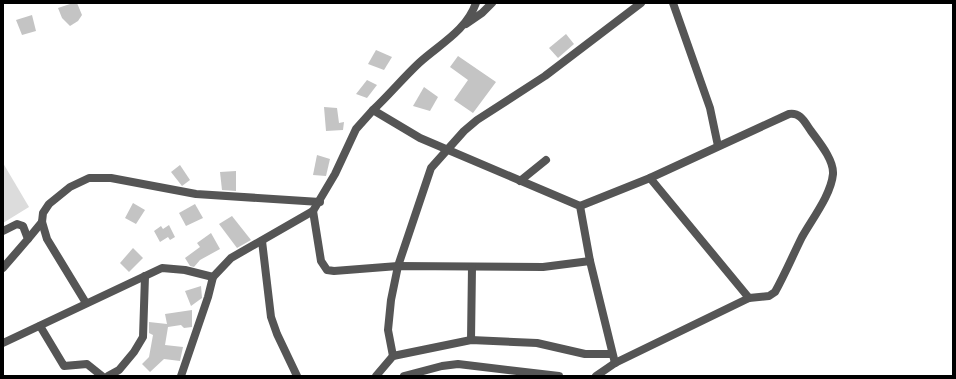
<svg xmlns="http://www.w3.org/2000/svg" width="956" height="379" viewBox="0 0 956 379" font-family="Rubik,sans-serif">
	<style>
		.green { fill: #dcdcdc }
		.building { fill: #c4c4c4 }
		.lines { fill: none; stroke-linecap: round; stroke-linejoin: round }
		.minor { stroke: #555; stroke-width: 8 }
		.tertiary { stroke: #555; stroke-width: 8 }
	</style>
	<rect width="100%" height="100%" fill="#fff"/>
	<polygon class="green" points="3,163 29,207 3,223"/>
	<g class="building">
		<polygon points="73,3 77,3 82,15 78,21 70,26 62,18 58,8"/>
		<polygon points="32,15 36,31 22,35 16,20"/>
		<polygon points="566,34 574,44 558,58 549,48"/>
		<polygon points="376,50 392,57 384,70 368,64"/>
		<polygon points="458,56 496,82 473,113 454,100 468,80 450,67"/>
		<polygon points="367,80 377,85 367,98 356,94"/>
		<polygon points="424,87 438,97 430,111 413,106"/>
		<polygon points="324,107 337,108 339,123 344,122 343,130 326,131"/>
		<polygon points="317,155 330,159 326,176 313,175"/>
		<polygon points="180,165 190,180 182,186 171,172"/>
		<polygon points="236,171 236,191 222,190 220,172"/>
		<polygon points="133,203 145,210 136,224 125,218"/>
		<polygon points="195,204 203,218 186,226 179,213"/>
		<polygon points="232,216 251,240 237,248 219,224"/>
		<polygon points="169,225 175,237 170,240 168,237 160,242 154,231 161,226 163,229"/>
		<polygon points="211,233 220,249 200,260 194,267 190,266 185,258 200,247 197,243"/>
		<polygon points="133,248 143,258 129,272 120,263"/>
		<polygon points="201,286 202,298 191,306 185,291"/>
		<polygon points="192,310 192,327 184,328 181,325 168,327 165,345 183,347 180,361 164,359 150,372 142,364 149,357 153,335 149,333 149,322 167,324 165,314"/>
	</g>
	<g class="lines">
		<g class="minor">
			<polyline points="673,3 710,108 718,146"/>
			<polyline points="466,24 482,13 492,3"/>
			<path d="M373,110c16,-15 30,-32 46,-47 21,-19 47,-32 57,-60"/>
			<polyline points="650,178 749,298"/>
			<polyline points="520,181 546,160"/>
			<path d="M580,206l70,-28 139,-64c12,-2 16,9 22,17 8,11 23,29 22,43 -2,21 -21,45 -31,63 -9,18 -17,37 -27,55l-6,4 -20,2 -134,65 -19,13"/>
			<polyline points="313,211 321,261 327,270 334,271 398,266 543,267 590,261"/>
			<polyline points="42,222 47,239 86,303"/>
			<polyline points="28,239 42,222 43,213 49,204 70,187 89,178 111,178 196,194 320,202"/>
			<polyline points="262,241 271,317 277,334 297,376"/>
			<polyline points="40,326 64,366 87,364 102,376"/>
			<polyline points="471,340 472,267"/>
			<polyline points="3,343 162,268 185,270 213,277"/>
			<polyline points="393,356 388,330 391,300 398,266 431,168 464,131 477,120 545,76 641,3"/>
			<polyline points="108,376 119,370 134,352 143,337 145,276"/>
			<polyline points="181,376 208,297 213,277 231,258 313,211 335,174 356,129 373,110 420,138 580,206 590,261 615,363"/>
			<polyline points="376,376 393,356 471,340 537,343 585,354 612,354"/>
			<polyline points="404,376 442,366 458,364 559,376"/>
		</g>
		<polyline class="tertiary" points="3,231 17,224 23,226 28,239 3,268"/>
	</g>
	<rect width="956" height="379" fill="none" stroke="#000000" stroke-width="8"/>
</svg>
